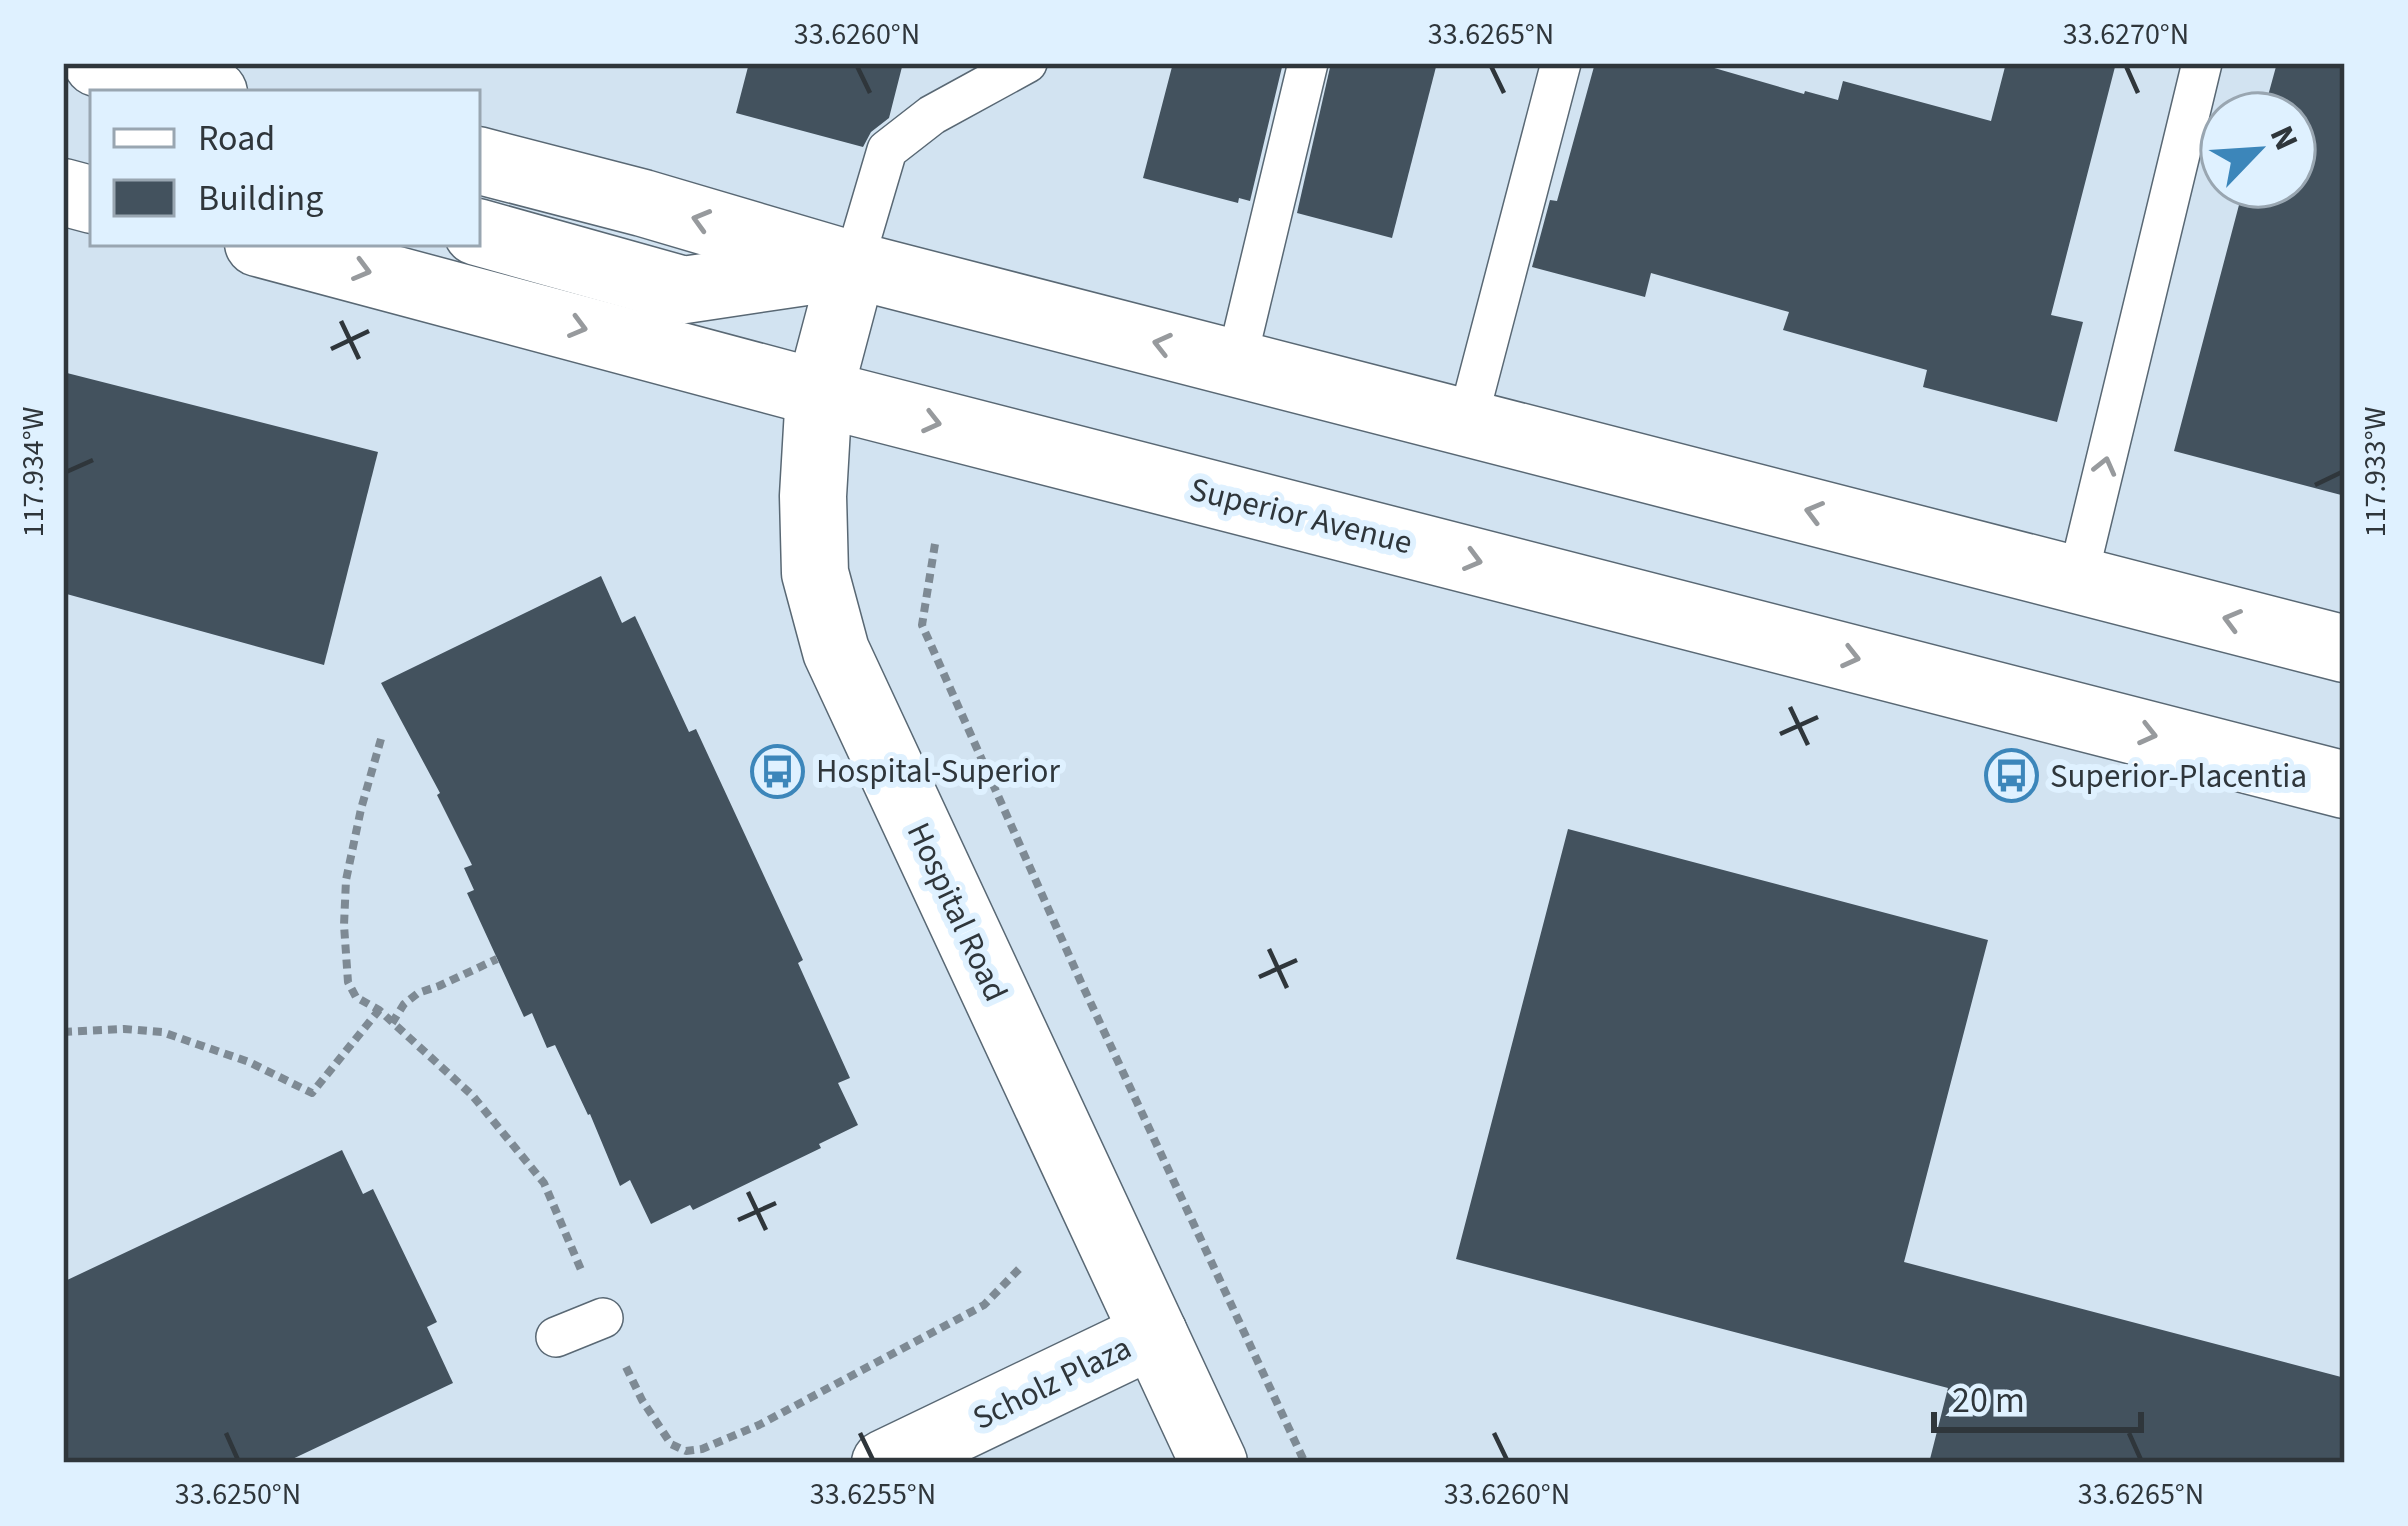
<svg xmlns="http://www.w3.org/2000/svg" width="2408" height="1526" viewBox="0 0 2408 1526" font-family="'Source Sans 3',sans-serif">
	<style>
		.building { fill: #43525e }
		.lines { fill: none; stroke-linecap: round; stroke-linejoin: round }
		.lane-casing { stroke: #596874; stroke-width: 42 }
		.street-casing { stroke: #596874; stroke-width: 69 }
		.secondary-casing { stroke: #596874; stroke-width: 69 }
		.path { stroke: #7e8a94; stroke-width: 8; stroke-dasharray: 9 6; stroke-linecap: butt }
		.lane { stroke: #fff; stroke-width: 39 }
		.street { stroke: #fff; stroke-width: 66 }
		.secondary { stroke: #fff; stroke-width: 66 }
		.oneway { stroke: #979a9d }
		.ticks { fill: none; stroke: #2f363b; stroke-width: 4.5 }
		.labels { text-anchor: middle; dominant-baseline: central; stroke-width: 12; stroke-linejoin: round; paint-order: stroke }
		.street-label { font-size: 33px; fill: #2f363b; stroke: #dff1ff }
		.poi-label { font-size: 33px; fill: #2f363b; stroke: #dff1ff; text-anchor: start }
		.neatline { fill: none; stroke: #2f363b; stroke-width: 4.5 }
		.ticks-label { font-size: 30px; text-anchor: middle; fill: #2f363b }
	</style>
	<rect width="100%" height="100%" fill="#d2e3f1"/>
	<g class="building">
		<polygon points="749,63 903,63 889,118 871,132 863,147 736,113"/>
		<polygon points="1173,63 1283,63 1250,201 1239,198 1238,203 1143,178"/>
		<polygon points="1331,63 1437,63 1392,238 1297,213"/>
		<polygon points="1595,63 1697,63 1804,94 1805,91 1838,100 1843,81 1991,121 2006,63 2116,63 2051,315 2083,322 2057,422 1923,387 1927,370 1783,330 1789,312 1651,273 1645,297 1532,267 1550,200 1557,201"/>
		<polygon points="2277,63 2345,63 2345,496 2174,451 2244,186 2294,186 2294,114 2263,114"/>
		<polygon points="63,372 378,452 324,665 63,593"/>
		<polygon points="601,576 622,623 635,616 689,732 696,729 803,960 798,963 850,1078 838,1083 858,1125 819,1144 821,1148 693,1210 690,1205 651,1224 630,1180 620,1186 590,1114 588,1115 555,1045 547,1048 532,1013 524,1017 467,893 474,890 464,868 472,865 437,795 440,793 381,683"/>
		<polygon points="1568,829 1988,940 1904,1262 2345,1378 2345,1463 1929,1463 1948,1388 1456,1259"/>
		<polygon points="342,1150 363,1194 373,1189 437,1322 427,1327 453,1383 284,1463 63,1463 63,1282"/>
	</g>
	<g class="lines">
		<defs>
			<g id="lane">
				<polyline points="853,265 887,150 932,115 1027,63"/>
				<polyline points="1236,363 1308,63"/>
				<polyline points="1467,422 1561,63"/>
				<polyline points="2077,580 2202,63"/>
				<polyline points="556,1337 603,1318"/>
			</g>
			<polyline id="street" points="885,1463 1154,1334"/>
			<g id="secondary">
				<polyline points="97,63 214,93"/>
				<polyline points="477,160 643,203 853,265 2345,649"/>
				<polyline points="63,192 93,200"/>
				<polyline points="477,232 684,290 832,268"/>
				<polyline points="258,243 819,393 2345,785"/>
				<polyline points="853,265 819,393 813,496 815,573 836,651 1214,1463"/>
			</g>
		</defs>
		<use href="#lane" class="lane-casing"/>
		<use href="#street" class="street-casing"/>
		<use href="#secondary" class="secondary-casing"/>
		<g class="path">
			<polyline points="935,544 922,625 1080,980 1305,1463"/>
			<polyline points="381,739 361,809 346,880 344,925 348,982 356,997 379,1010 472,1095 544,1183 582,1272"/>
			<polyline points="392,1023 404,1004 418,993 439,986 497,959"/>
			<polyline points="63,1032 124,1029 162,1032 249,1062 312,1093 379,1010"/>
			<polyline points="626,1367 642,1400 671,1444 686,1451 702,1449 759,1425 984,1305 1020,1268"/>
		</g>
		<use href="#lane" class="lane"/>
		<use href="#street" class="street"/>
		<use href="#secondary" class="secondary"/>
	</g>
	<defs><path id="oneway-chevron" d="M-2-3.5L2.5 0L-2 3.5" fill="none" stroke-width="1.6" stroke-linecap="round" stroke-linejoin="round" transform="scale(3)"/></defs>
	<g class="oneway">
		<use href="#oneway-chevron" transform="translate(701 220) rotate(-164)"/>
		<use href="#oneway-chevron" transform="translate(362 270) rotate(15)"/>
		<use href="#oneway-chevron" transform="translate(578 327) rotate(15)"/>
		<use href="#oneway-chevron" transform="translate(1162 344) rotate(-166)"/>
		<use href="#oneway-chevron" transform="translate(932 422) rotate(14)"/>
		<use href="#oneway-chevron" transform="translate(2105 466) rotate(-76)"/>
		<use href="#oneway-chevron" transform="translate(1814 512) rotate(-165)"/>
		<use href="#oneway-chevron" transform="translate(1473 560) rotate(15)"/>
		<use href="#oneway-chevron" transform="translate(2232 620) rotate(-165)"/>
		<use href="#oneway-chevron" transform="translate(1851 657) rotate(14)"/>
		<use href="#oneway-chevron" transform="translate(2148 734) rotate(14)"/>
	</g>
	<path class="ticks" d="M857,66l13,27M1491,66l13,27M2126,66l12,27M341,321l18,38M331,349l38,-18M66,472l27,-12M2315,485l27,-13M1790,707l18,38M1780,734l38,-17M1269,949l18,39M1259,977l38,-17M748,1192l18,38M738,1220l38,-17M226,1433l12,27M860,1433l13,27M1494,1433l13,27M2129,1433l12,27"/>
	<defs>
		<symbol id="bus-ring" viewBox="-11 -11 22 22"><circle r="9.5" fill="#dff1ff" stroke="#3c86ba" stroke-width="1.5"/><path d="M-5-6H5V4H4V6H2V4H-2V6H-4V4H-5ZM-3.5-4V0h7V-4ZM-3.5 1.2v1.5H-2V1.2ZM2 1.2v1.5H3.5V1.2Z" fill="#3c86ba"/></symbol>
	</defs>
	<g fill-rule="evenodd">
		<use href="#bus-ring" x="748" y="742" width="59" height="59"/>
		<use href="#bus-ring" x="1982" y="746" width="59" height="59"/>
	</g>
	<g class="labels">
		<g class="street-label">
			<text transform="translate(1301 516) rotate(14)">Superior Avenue</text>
			<text transform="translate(957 912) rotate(65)">Hospital Road</text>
			<text transform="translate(1052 1383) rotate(-26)">Scholz Plaza</text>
		</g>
		<g class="poi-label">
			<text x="816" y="771">Hospital-Superior</text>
			<text x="2050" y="776">Superior-Placentia</text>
		</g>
	</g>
	<rect width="2408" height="1526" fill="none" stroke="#dff1ff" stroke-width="132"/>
	<rect x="90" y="90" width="390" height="156" fill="#dff1ff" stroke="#99a6b1" stroke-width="3"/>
	<rect x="114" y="129" width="60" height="18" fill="#ffffff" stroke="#99a6b1" stroke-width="3"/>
	<text x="198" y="150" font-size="36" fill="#2f363b">Road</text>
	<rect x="114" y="180" width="60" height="36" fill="#43525e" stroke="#99a6b1" stroke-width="3"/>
	<text x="198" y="210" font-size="36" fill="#2f363b">Building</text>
	<g transform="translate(2258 150) rotate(65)"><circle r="57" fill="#dff1ff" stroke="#99a6b1" stroke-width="3"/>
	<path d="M0-9L21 45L0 30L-21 45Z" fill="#3c86ba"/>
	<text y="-18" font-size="33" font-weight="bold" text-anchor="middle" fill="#2f363b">N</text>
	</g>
	<path d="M1934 1412v18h207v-18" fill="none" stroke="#2f363b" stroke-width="6"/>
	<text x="1952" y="1412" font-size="36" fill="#2f363b" stroke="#dff1ff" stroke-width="9" paint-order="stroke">20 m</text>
	<rect x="66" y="66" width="2276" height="1394" class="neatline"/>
	<g class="ticks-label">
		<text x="857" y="44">33.6260°N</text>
		<text x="1491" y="44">33.6265°N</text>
		<text x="2126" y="44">33.6270°N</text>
		<text transform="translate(33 472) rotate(-90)" y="10">117.934°W</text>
		<text transform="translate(2375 472) rotate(-90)" y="10">117.933°W</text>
		<text x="238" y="1504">33.6250°N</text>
		<text x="873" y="1504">33.6255°N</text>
		<text x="1507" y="1504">33.6260°N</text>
		<text x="2141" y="1504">33.6265°N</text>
	</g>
</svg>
